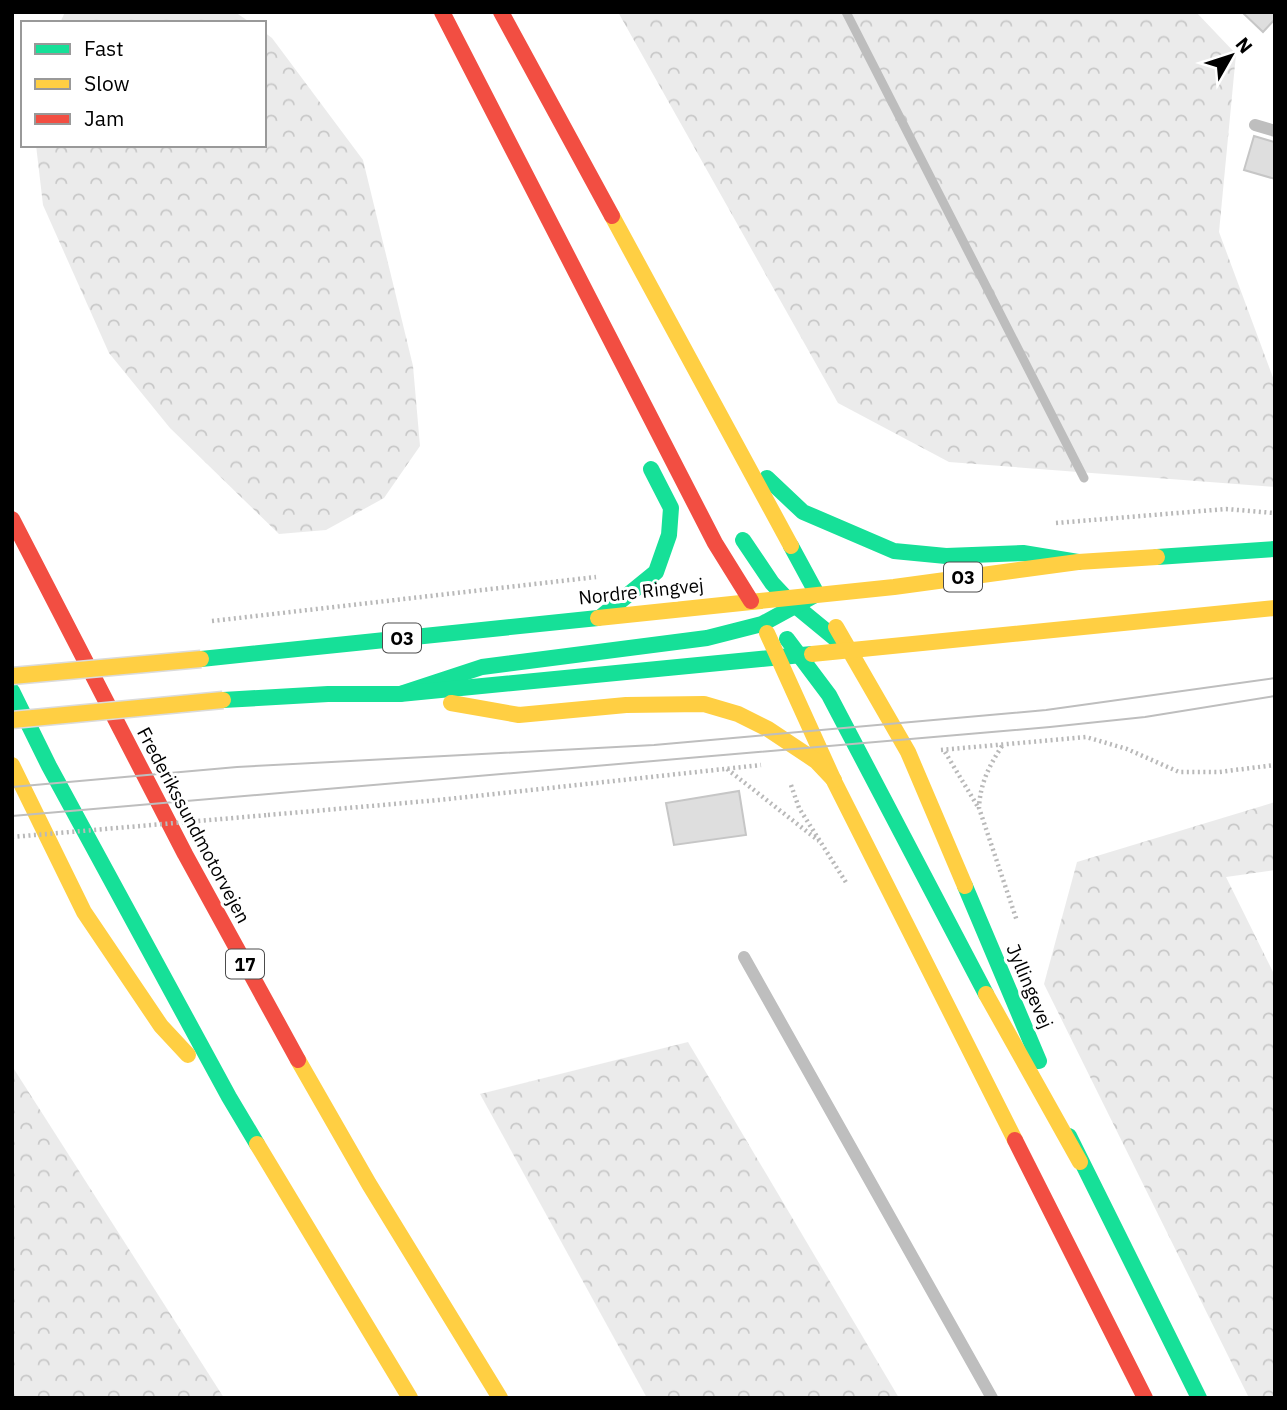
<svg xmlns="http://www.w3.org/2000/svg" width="1287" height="1410" viewBox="0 0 1287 1410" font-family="'IBM Plex Sans',sans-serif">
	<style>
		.forest { fill: url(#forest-crowns) }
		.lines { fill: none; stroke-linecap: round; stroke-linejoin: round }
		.stream { stroke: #bdbdbd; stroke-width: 9 }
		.building { fill: #dedede; stroke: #c6c6c6; stroke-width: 2 }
		.path { stroke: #b9b9b9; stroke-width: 4.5; stroke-dasharray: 2 3.5; stroke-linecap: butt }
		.lane { stroke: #bebebe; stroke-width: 12 }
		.fast { stroke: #16e098; stroke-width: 16 }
		.slow { stroke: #ffcf43; stroke-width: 16 }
		.jam { stroke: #f24e42; stroke-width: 16 }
		.tram { stroke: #bebebe; stroke-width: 2 }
		.slow-bridge-casing { stroke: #dbdbdb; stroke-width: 19; stroke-linecap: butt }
		.path-bridge { stroke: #b9b9b9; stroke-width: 4.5; stroke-dasharray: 2 3.5; stroke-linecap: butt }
		.slow-bridge { stroke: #ffcf43; stroke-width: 16 }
		.labels { text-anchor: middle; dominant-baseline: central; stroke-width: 6; stroke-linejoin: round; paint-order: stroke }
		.shield { fill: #fff; stroke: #4c4c4c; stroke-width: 2 }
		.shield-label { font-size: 18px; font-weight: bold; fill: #000 }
		.street-label { font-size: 19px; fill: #000; stroke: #fff }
	</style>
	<defs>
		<pattern id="forest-crowns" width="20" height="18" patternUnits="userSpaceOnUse" patternTransform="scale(1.75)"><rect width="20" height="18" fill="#ebebeb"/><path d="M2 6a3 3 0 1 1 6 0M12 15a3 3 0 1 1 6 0" fill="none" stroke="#c8c8c8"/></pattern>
	</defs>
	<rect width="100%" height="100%" fill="#fff"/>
	<g class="forest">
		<polygon points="65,12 235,12 251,23 60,23"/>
		<polygon points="618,12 1196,12 1236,54 1219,232 1275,383 1275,487 949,462 838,403"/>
		<polygon points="264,32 272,38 363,160 413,366 420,446 384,498 326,530 279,534 170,428 109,353 43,205 36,145 264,145"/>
		<polygon points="1275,802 1275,870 1226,877 1275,976 1275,1398 1249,1398 1044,984 1077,862"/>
		<polygon points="688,1042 899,1398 647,1398 480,1094"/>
		<polygon points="12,1066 224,1398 12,1398"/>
	</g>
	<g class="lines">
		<polyline class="stream" points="846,12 1084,478"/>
	</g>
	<g class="building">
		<polygon points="1242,12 1275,12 1275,19 1263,32"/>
		<polygon points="1254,136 1274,142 1275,140 1275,179 1244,170"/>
		<polygon points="739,791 746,835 674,845 666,803"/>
	</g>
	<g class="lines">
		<g class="path">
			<polyline points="1056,523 1226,509 1274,513"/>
			<polyline points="212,621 596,577"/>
			<path d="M1002,746c-13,20 -22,38 -23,62l38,113"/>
			<polyline points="941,750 1086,737 1127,749 1179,772 1219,772 1275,765"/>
			<polyline points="945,752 978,807"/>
			<polyline points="727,769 819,841"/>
			<polyline points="791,785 799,808 847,884"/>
			<polyline points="268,815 439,800 761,765"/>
		</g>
		<g class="lane">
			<polyline points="1255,125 1275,131"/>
			<polyline points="744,957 992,1398"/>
		</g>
		<g class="fast">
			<polyline points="767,478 803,512 894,551 946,556 1023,553 1078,562"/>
			<polyline points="743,540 772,583 786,598 848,649"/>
			<polyline points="1157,557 1275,549"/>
			<polyline points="602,616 656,572 669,535 671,508 651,469"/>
			<polyline points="787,639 829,695 986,994"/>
			<polyline points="201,659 598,618"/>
			<polyline points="12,691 49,766 229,1097 257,1144"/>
			<polyline points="400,694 482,667 707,638 762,624 817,594 791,546"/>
			<polyline points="223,700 328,694 400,694 812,654"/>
			<polyline points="965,886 1039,1061"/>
			<polyline points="1069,1136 1199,1398"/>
		</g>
		<g class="slow">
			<polyline points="612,216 791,546"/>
			<polyline points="598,618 894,587 1078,562 1157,557"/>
			<polyline points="836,627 908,752 965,886"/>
			<polyline points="767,633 835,783 1015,1140"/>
			<polyline points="812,654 1275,608"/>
			<polyline points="451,703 519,715 626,705 704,704 738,714 768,729 816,761 834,780"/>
			<polyline points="12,765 84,912 161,1026 188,1055"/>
			<polyline points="986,994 1080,1162"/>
			<polyline points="298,1060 369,1184 500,1398"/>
			<polyline points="257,1144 410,1398"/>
		</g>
		<g class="jam">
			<polyline points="442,12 715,543 751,601"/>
			<polyline points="501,12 612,216"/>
			<polyline points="12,519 185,854 298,1060"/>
			<polyline points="1015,1140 1145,1398"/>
		</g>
		<g class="tram">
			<polyline points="12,787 237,767 654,745 1046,710 1275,678"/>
			<polyline points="12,816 1050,727 1145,717 1275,696"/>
		</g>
		<defs>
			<g id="slow-bridge">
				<polyline points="12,676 201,659"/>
				<polyline points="12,720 223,700"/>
			</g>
		</defs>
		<use href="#slow-bridge" class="slow-bridge-casing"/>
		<polyline class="path-bridge" points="12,837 268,815"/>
		<use href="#slow-bridge" class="slow-bridge"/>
	</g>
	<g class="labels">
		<g class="shield">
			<rect x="944" y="562.5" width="38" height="29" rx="5"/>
			<rect x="383" y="623.5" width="38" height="29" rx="5"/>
			<rect x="226" y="949.5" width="38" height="29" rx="5"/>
		</g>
		<g class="shield-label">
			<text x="963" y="577">O3</text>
			<text x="402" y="638">O3</text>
			<text x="245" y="964">17</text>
		</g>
		<g class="street-label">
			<text transform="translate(641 591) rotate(-6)">Nordre Ringvej</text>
			<text transform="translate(194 825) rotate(62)">Frederikssundmotorvejen</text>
			<text transform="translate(1030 986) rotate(67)">Jyllingevej</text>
		</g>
	</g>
	<rect width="1287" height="1410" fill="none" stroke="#000000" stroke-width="28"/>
	<rect x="21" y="21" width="245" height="126" fill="#ffffff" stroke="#999999" stroke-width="2"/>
	<rect x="35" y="44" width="35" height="10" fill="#16e098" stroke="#999999" stroke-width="2"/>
	<text x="84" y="56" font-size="21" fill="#000000">Fast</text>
	<rect x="35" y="79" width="35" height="10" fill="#ffcf43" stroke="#999999" stroke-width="2"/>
	<text x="84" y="91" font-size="21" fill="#000000">Slow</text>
	<rect x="35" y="114" width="35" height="10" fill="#f24e42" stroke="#999999" stroke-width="2"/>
	<text x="84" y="126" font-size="21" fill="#000000">Jam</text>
	<g transform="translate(1231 56) rotate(51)" stroke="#ffffff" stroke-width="5" paint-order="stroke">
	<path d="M0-5L12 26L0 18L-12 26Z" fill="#000000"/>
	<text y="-10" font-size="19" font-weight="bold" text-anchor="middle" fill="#000000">N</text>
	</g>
</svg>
